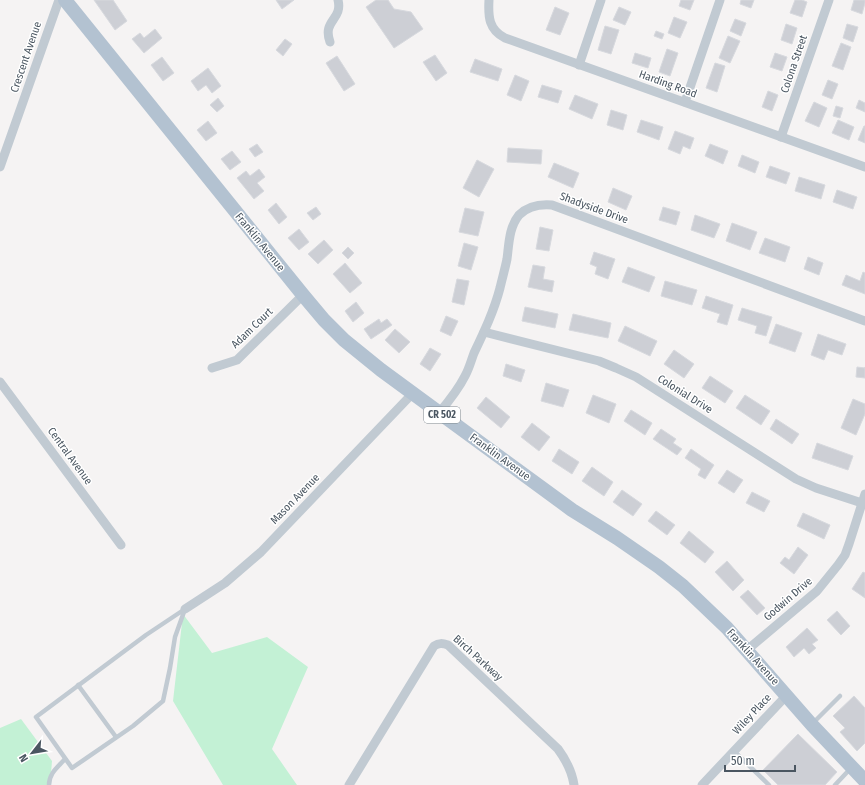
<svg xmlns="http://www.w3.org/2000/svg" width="865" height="785" viewBox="0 0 865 785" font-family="'Fira Sans Condensed',sans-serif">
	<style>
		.green { fill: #c3f1d5 }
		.building { fill: #cdcfd5; stroke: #d7d9de }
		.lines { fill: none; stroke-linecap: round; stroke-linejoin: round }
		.service { stroke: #c1cad2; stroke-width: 4.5 }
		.minor { stroke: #c1cad2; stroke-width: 9 }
		.primary { stroke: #b3c2d1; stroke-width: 14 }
		.labels { text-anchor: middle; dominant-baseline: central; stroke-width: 3; stroke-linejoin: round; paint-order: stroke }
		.shield { fill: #fff; stroke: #808990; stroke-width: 1 }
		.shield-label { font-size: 10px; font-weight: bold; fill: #4a5661 }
		.street-label { font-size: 11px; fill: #4a5661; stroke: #fff }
	</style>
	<rect width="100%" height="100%" fill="#f5f3f3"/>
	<g class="green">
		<polygon points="183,614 212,653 267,637 308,667 272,749 297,785 223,785 173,701"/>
		<polygon points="21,719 52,761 50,785 0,785 0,728"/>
	</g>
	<g class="building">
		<polygon points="94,0 113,0 127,21 115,30"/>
		<polygon points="276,0 294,0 282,9"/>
		<polygon points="376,0 388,0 394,9 411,12 423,29 394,48 366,7"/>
		<polygon points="681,0 694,0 690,10 679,6"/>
		<polygon points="741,0 754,0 751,8 740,4"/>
		<polygon points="795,0 802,0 807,2 802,17 790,13"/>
		<polygon points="854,0 865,0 865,3 862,14 851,10"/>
		<polygon points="555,7 569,13 560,35 546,30"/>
		<polygon points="619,7 631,12 625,25 613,20"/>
		<polygon points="674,17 687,22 680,38 668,33"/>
		<polygon points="735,19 746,23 741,36 730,31"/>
		<polygon points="786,24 797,28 792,44 781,40"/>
		<polygon points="847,24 858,27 853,42 843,38"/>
		<polygon points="605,26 619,30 611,54 598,50"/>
		<polygon points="155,29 162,38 144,53 132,39 140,33 144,38"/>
		<polygon points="656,31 664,34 662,39 654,36"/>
		<polygon points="728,36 740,41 730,63 719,58"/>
		<polygon points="285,39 292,44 283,56 276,50"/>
		<polygon points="841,43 851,47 843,70 832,66"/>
		<polygon points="667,49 678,53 670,76 659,72"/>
		<polygon points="635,53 651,58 648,68 632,63"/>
		<polygon points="775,53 787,57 782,71 770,67"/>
		<polygon points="435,55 447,73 436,81 423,62"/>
		<polygon points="337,56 355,84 344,91 326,63"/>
		<polygon points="162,57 174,73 163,81 151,65"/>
		<polygon points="475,59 502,69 498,81 470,72"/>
		<polygon points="715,63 725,66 717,92 706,88"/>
		<polygon points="208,68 221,86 212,93 206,85 198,91 191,81"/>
		<polygon points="515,75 529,81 521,101 507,95"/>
		<polygon points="828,80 838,84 832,99 822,95"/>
		<polygon points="542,85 562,91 558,103 538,97"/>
		<polygon points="768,91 778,95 772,111 762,107"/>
		<polygon points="575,95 598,104 592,119 569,109"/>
		<polygon points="218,98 224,106 217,112 210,105"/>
		<polygon points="859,100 865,103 865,112 856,108"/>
		<polygon points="814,102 827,108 819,127 805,121"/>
		<polygon points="836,106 843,108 840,118 833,116"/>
		<polygon points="611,110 627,115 623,130 607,125"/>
		<polygon points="641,120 663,127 659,140 637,132"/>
		<polygon points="838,120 854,127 849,140 832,133"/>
		<polygon points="208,121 217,133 206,141 197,130"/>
		<polygon points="864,126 865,126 865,143 858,140"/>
		<polygon points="675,131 694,138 690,149 683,146 680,154 668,149"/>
		<polygon points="257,144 263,152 255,157 249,149"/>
		<polygon points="710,144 728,151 723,164 705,156"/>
		<polygon points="508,148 542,150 541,164 507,162"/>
		<polygon points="232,151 241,162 230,170 221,159"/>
		<polygon points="742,155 759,162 755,173 738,166"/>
		<polygon points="477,160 494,169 479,197 463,188"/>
		<polygon points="554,163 579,173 573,188 548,177"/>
		<polygon points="770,166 790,173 786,184 766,177"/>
		<polygon points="259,169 265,177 257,183 264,191 254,199 237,178 246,171 250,176"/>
		<polygon points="799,177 825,185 821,199 795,191"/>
		<polygon points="613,188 632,196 626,210 608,202"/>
		<polygon points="837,190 857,197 853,209 833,202"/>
		<polygon points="276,203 287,217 279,224 268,210"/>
		<polygon points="316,207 321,214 313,220 307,213"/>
		<polygon points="663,207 680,212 676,225 659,220"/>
		<polygon points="465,208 484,212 478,236 459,232"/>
		<polygon points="695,215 720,224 714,238 691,230"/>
		<polygon points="732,223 757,232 750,250 726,241"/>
		<polygon points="540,227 553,230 549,251 536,249"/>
		<polygon points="299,229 309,242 299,250 288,238"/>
		<polygon points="765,238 790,247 785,262 759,253"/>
		<polygon points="324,240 333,250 318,264 308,254"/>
		<polygon points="464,243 478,247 471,270 458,266"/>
		<polygon points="348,247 354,253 348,259 342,253"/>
		<polygon points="594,252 615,259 608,279 595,274 597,267 590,264"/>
		<polygon points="808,257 823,263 819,275 804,269"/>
		<polygon points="345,263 362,283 350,293 333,274"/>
		<polygon points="533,265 545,267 543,279 554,281 552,292 528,287"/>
		<polygon points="628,267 655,277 649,292 622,282"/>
		<polygon points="863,272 865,273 865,294 842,285 846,275 860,281"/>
		<polygon points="457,279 469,281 464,305 452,302"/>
		<polygon points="665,281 697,290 692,305 661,296"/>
		<polygon points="706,296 733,305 727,325 717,322 720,314 702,308"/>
		<polygon points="356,302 364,313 353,322 345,311"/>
		<polygon points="525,307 558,314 555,328 522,321"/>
		<polygon points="742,308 772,317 766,336 755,333 757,326 738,320"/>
		<polygon points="573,314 611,323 608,338 569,330"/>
		<polygon points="446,316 458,321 451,336 440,331"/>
		<polygon points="379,319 381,323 387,319 392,325 371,339 364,329"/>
		<polygon points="776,324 802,333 795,352 769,343"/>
		<polygon points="625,326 657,341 650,356 618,341"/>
		<polygon points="395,329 410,342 399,353 385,340"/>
		<polygon points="818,334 846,344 842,355 828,350 824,360 811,355"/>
		<polygon points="430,348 441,354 430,371 420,364"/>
		<polygon points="674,350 694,364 684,378 664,364"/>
		<polygon points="506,364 525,370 521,382 503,376"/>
		<polygon points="857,367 865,368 865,367 865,378 856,377"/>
		<polygon points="710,376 733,391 725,403 702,388"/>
		<polygon points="546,383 569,390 563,407 541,401"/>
		<polygon points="593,395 616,404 609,423 586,413"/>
		<polygon points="745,395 770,411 761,425 736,408"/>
		<polygon points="486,397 510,417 501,428 477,408"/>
		<polygon points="853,399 865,404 865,414 856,435 841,428"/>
		<polygon points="631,410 652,423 645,435 624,421"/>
		<polygon points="776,419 799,434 792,444 770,429"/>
		<polygon points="532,423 550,437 539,451 521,437"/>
		<polygon points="661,429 676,439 673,443 682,449 677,455 653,439"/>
		<polygon points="817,443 853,456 848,470 812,458"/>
		<polygon points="559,449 579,462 572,474 552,461"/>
		<polygon points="691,449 714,465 705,479 698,475 701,469 685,458"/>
		<polygon points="592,467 613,482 604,496 582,481"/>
		<polygon points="727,470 743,480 734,493 718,483"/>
		<polygon points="622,490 642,504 633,516 613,502"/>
		<polygon points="752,492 770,501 764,512 746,503"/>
		<polygon points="656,511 675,525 667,535 648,521"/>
		<polygon points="803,513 830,525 824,539 797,526"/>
		<polygon points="689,531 714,552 705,563 680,543"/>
		<polygon points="798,547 808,555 794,574 780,563 785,557 789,560"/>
		<polygon points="727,561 744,580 733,591 715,572"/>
		<polygon points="863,572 865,573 865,598 852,589"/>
		<polygon points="748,590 765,608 757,615 740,597"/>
		<polygon points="837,611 850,626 841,635 827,620"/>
		<polygon points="807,628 818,640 812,644 816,648 809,654 804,648 794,657 786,647"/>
		<polygon points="854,696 865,708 865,743 857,751 840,732 845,728 833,716"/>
		<polygon points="798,734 837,772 825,785 778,785 763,770"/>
	</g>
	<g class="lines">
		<g class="service">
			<polygon points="185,609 175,637 170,668 163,701 133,726 72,768 36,717 146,635"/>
			<polyline points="78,685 116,737"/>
			<polyline points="813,723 840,696"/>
			<polyline points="734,751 769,785"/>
			<path d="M49,785c0,-12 9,-18 16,-26"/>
			<polyline points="835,785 851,768"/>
		</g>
		<g class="minor">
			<path d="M489,0c-1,17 0,30 16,38l360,129"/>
			<path d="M330,42c-8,-22 13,-22 8,-42"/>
			<polyline points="579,65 601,0"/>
			<polyline points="685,102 720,0"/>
			<polyline points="781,137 829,0"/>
			<polyline points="0,167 59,0"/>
			<polyline points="484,332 599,361 616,368 636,377 796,479 816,488 862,503"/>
			<polyline points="212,368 237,360 303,295"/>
			<polyline points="0,382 121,545"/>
			<path d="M439,413c10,-12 19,-23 26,-37 4,-7 6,-15 9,-23 10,-21 20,-42 26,-65 2,-9 5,-19 7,-29 2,-15 2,-32 12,-44 9,-9 21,-11 33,-10l313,116"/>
			<polyline points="185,609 225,583 261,552 413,393"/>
			<polyline points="747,650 817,591 838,565 845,555 849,544 865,494"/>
			<path d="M349,785l85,-139c5,-3 8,-3 14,-1l110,104c8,11 14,22 16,36"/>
			<polyline points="702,785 787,695"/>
		</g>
		<polyline class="primary" points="65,0 303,295 324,320 344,340 381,370 572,510 617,538 659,567 683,586 727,628 812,725 865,781"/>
	</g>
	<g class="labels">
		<rect class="shield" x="424" y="407" width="36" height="16" rx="3"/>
		<g class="shield-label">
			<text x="442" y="415">CR 502</text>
		</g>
		<g class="street-label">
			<text transform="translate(26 57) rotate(-71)">Crescent Avenue</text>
			<text transform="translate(794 64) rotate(-71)">Colona Street</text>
			<text transform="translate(668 84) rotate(20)">Harding Road</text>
			<text transform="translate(594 208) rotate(20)">Shadyside Drive</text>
			<text transform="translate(260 242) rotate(51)">Franklin Avenue</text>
			<text transform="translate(252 328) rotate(-44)">Adam Court</text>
			<text transform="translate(685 394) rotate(32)">Colonial Drive</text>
			<text transform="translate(70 456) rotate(54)">Central Avenue</text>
			<text transform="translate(500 457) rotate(36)">Franklin Avenue</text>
			<text transform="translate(295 499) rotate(-46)">Mason Avenue</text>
			<text transform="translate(788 599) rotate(-41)">Godwin Drive</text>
			<text transform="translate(753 657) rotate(48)">Franklin Avenue</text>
			<text transform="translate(478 658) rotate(42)">Birch Parkway</text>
			<text transform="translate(752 714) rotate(-47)">Wiley Place</text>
		</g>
	</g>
	<g transform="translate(32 753) rotate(239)" stroke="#ffffff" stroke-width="3" paint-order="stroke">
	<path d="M0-3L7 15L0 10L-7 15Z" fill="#4a5661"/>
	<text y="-6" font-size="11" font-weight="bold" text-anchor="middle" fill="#4a5661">N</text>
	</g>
	<path d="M725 765v6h70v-6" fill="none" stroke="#4a5661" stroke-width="2"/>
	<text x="731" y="765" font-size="12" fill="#4a5661" stroke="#ffffff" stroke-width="3" paint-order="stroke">50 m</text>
</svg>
